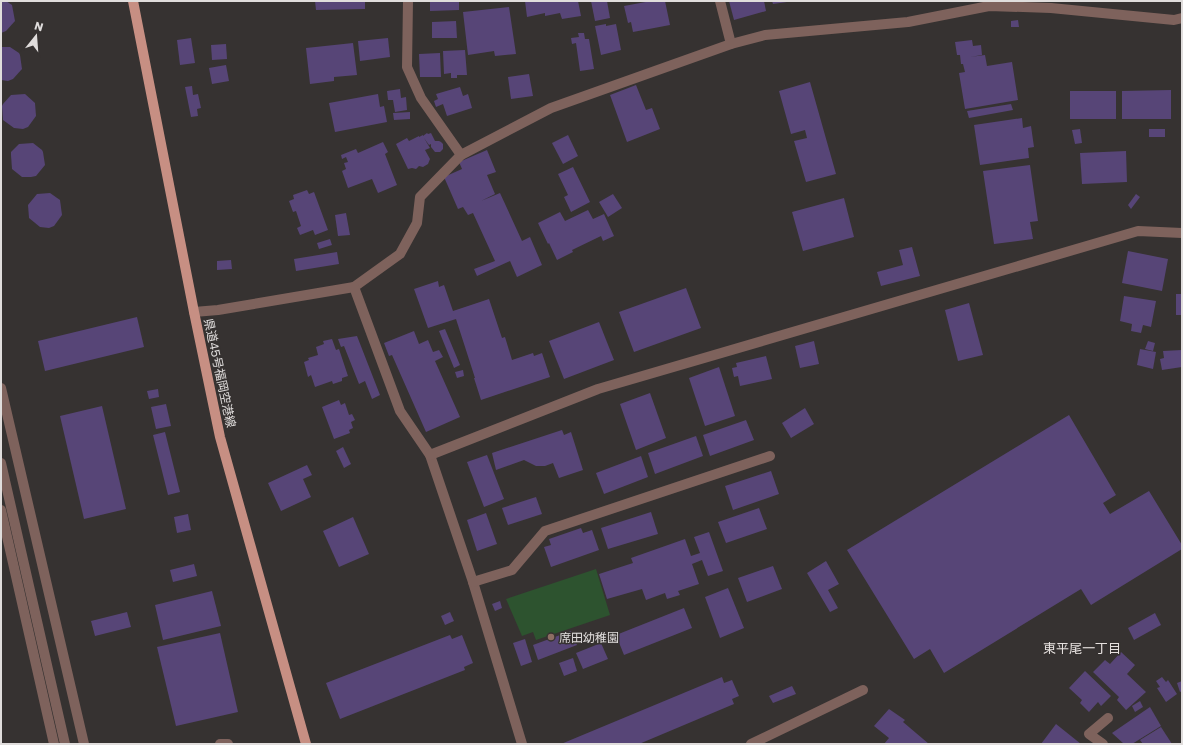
<svg xmlns="http://www.w3.org/2000/svg" width="1183" height="745" viewBox="0 0 1183 745" font-family="Poppins,'Noto Sans JP',sans-serif">
	<style>
		.green { fill: #2d532f }
		.building { fill: #574577 }
		.lines { fill: none; stroke-linecap: round; stroke-linejoin: round }
		.minor { stroke: #7e625c; stroke-width: 10 }
		.major { stroke: #c78f83; stroke-width: 10 }
		.education-dot { fill: #8d6e63; stroke: #363231; stroke-width: 1.5 }
		.labels { text-anchor: middle; dominant-baseline: central; stroke-width: 3; stroke-linejoin: round; paint-order: stroke }
		.street-label { font-size: 12px; fill: #e0dddc; stroke: #363231 }
		.poi-label { font-size: 12px; fill: #e0dddc; stroke: #363231; text-anchor: start }
		.neighbourhood-label { font-size: 13px; fill: #e6e1df; stroke: #363231 }
	</style>
	<rect width="100%" height="100%" fill="#363231"/>
	<polygon class="green" points="596,569 610,615 536,640 533,632 522,636 506,599"/>
	<g class="building">
		<polygon points="1,1 6,1 12,5 15,21 6,31 1,33"/>
		<polygon points="315,1 365,1 365,9 316,10"/>
		<polygon points="430,1 459,1 459,10 430,11"/>
		<polygon points="525,1 578,1 581,16 562,19 560,13 545,16 545,13 527,17"/>
		<polygon points="591,1 607,1 610,18 595,21"/>
		<polygon points="651,1 665,1 670,25 633,32 631,22 628,23 624,6"/>
		<polygon points="729,1 764,1 766,11 734,20"/>
		<polygon points="772,1 787,1 787,2 773,4"/>
		<polygon points="509,7 516,54 495,56 494,51 468,55 463,12"/>
		<polygon points="1018,20 1019,27 1011,27 1011,21"/>
		<polygon points="456,21 457,38 432,38 432,22"/>
		<polygon points="606,24 606,26 616,24 621,50 601,55 595,26"/>
		<polygon points="578,33 584,33 585,39 589,39 594,69 580,71 576,43 572,44 571,38 579,37"/>
		<polygon points="191,38 195,63 180,65 177,40"/>
		<polygon points="388,38 390,57 360,61 358,41"/>
		<polygon points="972,40 973,46 981,45 982,55 970,57 985,55 987,66 1012,62 1018,100 965,109 959,73 965,72 963,64 961,64 960,55 957,55 955,42"/>
		<polygon points="353,43 357,75 334,77 334,81 310,84 306,48"/>
		<polygon points="226,44 227,59 212,60 211,45"/>
		<polygon points="1,47 10,47 19,53 20,55 22,69 13,79 8,81 1,80"/>
		<polygon points="465,50 467,75 457,75 457,78 451,78 451,73 444,74 443,51"/>
		<polygon points="440,53 441,77 420,77 419,54"/>
		<polygon points="226,65 229,81 212,84 209,68"/>
		<polygon points="529,74 533,96 511,99 508,77"/>
		<polygon points="810,82 836,174 806,182 794,141 807,138 805,130 791,134 779,91"/>
		<polygon points="636,85 646,110 652,108 660,129 627,142 610,95"/>
		<polygon points="192,86 193,95 198,94 201,108 197,109 198,116 191,117 185,87"/>
		<polygon points="460,87 463,96 468,94 472,108 447,116 443,104 436,107 434,101 438,99 436,94"/>
		<polygon points="400,89 401,98 406,97 407,110 395,112 393,100 388,100 387,91"/>
		<polygon points="1171,90 1171,119 1122,119 1122,91"/>
		<rect x="1070" y="91" width="46" height="28"/>
		<polygon points="25,94 35,103 36,116 28,127 23,129 14,128 3,120 2,106 3,104 11,95"/>
		<polygon points="378,94 380,107 384,106 387,122 335,132 329,103"/>
		<polygon points="1011,104 1013,110 969,118 967,111"/>
		<polygon points="410,112 410,119 394,120 393,113"/>
		<polygon points="1022,118 1023,128 1031,126 1034,147 1028,148 1029,158 980,165 974,125"/>
		<polygon points="1080,129 1082,143 1075,144 1072,130"/>
		<rect x="1149" y="129" width="16" height="8"/>
		<polygon points="427,133 428,134 431,133 435,141 439,141 441,142 443,144 443,149 440,152 435,152 431,147 431,144 429,145 424,138 430,148 425,150 430,159 428,164 423,167 419,166 416,169 412,168 408,169 396,144 407,138 409,141 419,136 419,137 423,135 423,136"/>
		<polygon points="568,135 578,156 563,164 552,143"/>
		<polygon points="383,142 388,152 385,154 397,185 378,193 372,179 348,188 342,171 346,169 344,163 348,162 346,157 342,159 341,155 356,149 358,153"/>
		<polygon points="33,143 42,150 43,152 45,165 36,176 31,177 22,177 12,169 11,155 11,152 19,144"/>
		<polygon points="487,150 496,172 487,175 495,194 481,201 500,193 522,241 530,237 542,265 517,277 510,261 477,276 474,269 495,261 473,213 468,215 463,207 458,209 444,177 462,169 459,162"/>
		<polygon points="1126,151 1127,182 1082,184 1080,153"/>
		<polygon points="1030,165 1038,221 1030,222 1033,239 994,244 983,171"/>
		<polygon points="573,167 590,202 571,212 564,197 568,195 558,174"/>
		<polygon points="307,190 309,194 314,192 328,230 315,235 313,230 300,235 297,228 301,226 296,211 293,212 289,201 294,199 293,195"/>
		<polygon points="50,193 60,200 62,215 54,226 49,228 40,227 29,218 28,205 37,194"/>
		<polygon points="613,194 622,208 608,217 599,202"/>
		<polygon points="1136,194 1140,197 1131,209 1128,205"/>
		<polygon points="844,198 854,237 803,251 792,212"/>
		<polygon points="588,210 593,219 604,214 614,236 603,241 601,236 572,250 573,252 557,260 549,243 548,244 538,223 560,212 565,221"/>
		<polygon points="346,213 350,235 338,236 335,215"/>
		<polygon points="330,239 332,245 319,249 317,243"/>
		<polygon points="912,247 920,276 881,286 877,272 903,265 899,250"/>
		<polygon points="1128,251 1168,259 1162,291 1122,283"/>
		<polygon points="337,252 339,264 296,271 294,259"/>
		<polygon points="231,260 232,269 217,270 217,261"/>
		<polygon points="438,281 439,287 444,285 453,311 489,299 502,338 505,337 512,360 533,353 534,356 542,353 550,377 481,400 474,378 475,378 456,319 428,328 414,289"/>
		<polygon points="686,288 701,328 634,352 619,312"/>
		<rect x="1176" y="294" width="6" height="21"/>
		<polygon points="1124,296 1156,301 1151,327 1143,325 1141,333 1131,331 1132,324 1120,321"/>
		<polygon points="969,303 983,355 958,361 945,310"/>
		<polygon points="137,317 144,347 45,371 38,341"/>
		<polygon points="599,322 614,360 564,379 549,341"/>
		<polygon points="445,329 460,365 454,368 439,331"/>
		<polygon points="414,331 419,344 428,340 433,352 439,350 443,357 435,361 460,417 426,432 392,355 389,356 384,343"/>
		<polygon points="357,336 380,395 372,399 365,381 359,384 344,346 341,347 338,339"/>
		<polygon points="332,339 336,350 339,349 348,376 342,378 342,381 333,384 332,381 315,387 311,375 308,377 304,362 309,360 308,358 318,355 316,347 324,344 323,341"/>
		<polygon points="814,341 819,364 800,368 795,346"/>
		<polygon points="1148,341 1155,343 1153,351 1145,349"/>
		<polygon points="1140,349 1156,352 1153,369 1137,365"/>
		<polygon points="1182,350 1182,367 1162,370 1160,359 1164,358 1163,351"/>
		<polygon points="766,356 772,379 740,386 738,376 734,377 732,368 737,367 736,363"/>
		<polygon points="719,367 735,416 705,426 689,378"/>
		<polygon points="463,370 464,376 457,378 455,372"/>
		<polygon points="158,389 159,397 149,399 147,391"/>
		<polygon points="650,393 666,438 636,450 620,404"/>
		<polygon points="339,400 341,405 345,403 349,415 352,414 355,420 351,422 353,428 349,430 350,433 334,439 322,407"/>
		<polygon points="166,404 171,426 156,429 151,407"/>
		<polygon points="102,406 126,509 84,519 60,416"/>
		<polygon points="805,408 814,424 791,438 782,423"/>
		<polygon points="1069,415 1116,495 1103,503 1110,514 1149,491 1182,545 1182,549 1091,605 1081,589 944,673 930,649 914,659 847,550"/>
		<polygon points="746,420 754,440 710,456 703,435"/>
		<polygon points="562,430 564,435 571,432 583,470 559,478 553,463 545,466 536,466 524,460 496,470 492,453"/>
		<polygon points="165,432 180,492 168,495 153,435"/>
		<polygon points="696,436 703,456 655,474 648,453"/>
		<polygon points="343,447 351,464 344,468 336,451"/>
		<polygon points="487,455 504,499 484,507 467,462"/>
		<polygon points="641,456 648,477 604,494 596,473"/>
		<polygon points="307,465 312,475 303,479 311,497 281,511 268,483"/>
		<polygon points="771,471 779,494 733,510 725,486"/>
		<polygon points="536,497 542,514 508,525 502,508"/>
		<polygon points="759,508 767,529 726,543 718,522"/>
		<polygon points="651,512 658,534 608,549 601,528"/>
		<polygon points="486,513 497,544 477,551 467,520"/>
		<polygon points="188,514 191,530 177,533 174,517"/>
		<polygon points="353,517 369,554 339,567 323,531"/>
		<polygon points="581,528 583,533 592,530 599,550 551,567 544,547 551,545 549,539"/>
		<polygon points="709,532 723,571 708,576 702,560 692,564 699,584 678,591 680,595 667,599 665,593 646,600 642,589 607,599 599,574 633,563 631,558 685,539 691,556 700,553 694,537"/>
		<polygon points="826,561 839,584 828,590 838,608 830,612 807,573"/>
		<polygon points="194,564 197,576 173,582 170,570"/>
		<polygon points="773,566 782,589 747,602 738,578"/>
		<polygon points="728,588 744,628 720,638 705,597"/>
		<polygon points="212,591 221,626 163,640 155,605"/>
		<polygon points="500,601 502,608 495,611 492,604"/>
		<polygon points="684,608 692,628 624,655 616,635"/>
		<polygon points="127,612 131,627 95,636 91,621"/>
		<polygon points="450,612 454,621 445,625 441,616"/>
		<polygon points="1155,613 1161,625 1134,640 1128,628"/>
		<polygon points="571,631 577,645 538,660 533,645"/>
		<polygon points="220,633 238,712 176,726 157,647"/>
		<polygon points="450,635 452,639 462,635 473,663 464,667 465,670 340,719 326,683"/>
		<polygon points="525,639 532,662 521,666 513,643"/>
		<polygon points="601,643 608,659 583,669 576,653"/>
		<polygon points="1121,652 1135,665 1127,674 1146,692 1126,710 1117,700 1119,697 1093,672 1105,660 1110,664"/>
		<polygon points="573,658 577,671 564,676 559,663"/>
		<polygon points="1085,671 1111,696 1101,706 1098,702 1089,712 1080,703 1082,700 1069,688"/>
		<polygon points="722,677 724,683 732,680 739,696 732,699 734,704 639,744 561,744"/>
		<polygon points="1162,677 1166,682 1168,680 1177,694 1166,702 1157,688 1160,687 1156,681"/>
		<polygon points="1182,681 1182,691 1180,692 1177,683"/>
		<polygon points="792,686 796,694 773,703 769,696"/>
		<polygon points="1140,701 1143,707 1135,712 1132,706"/>
		<polygon points="1150,707 1161,726 1132,744 1124,744 1112,733"/>
		<polygon points="889,709 905,720 903,722 929,744 884,744 889,738 874,726"/>
		<polygon points="1056,724 1081,744 1041,744"/>
		<polygon points="1161,727 1172,744 1143,744 1140,740"/>
	</g>
	<g class="lines">
		<g class="minor">
			<polyline points="408,1 407,67 421,98 461,155"/>
			<polyline points="720,1 731,44"/>
			<polyline points="354,287 400,254 417,223 420,197 461,155 551,108 731,44 765,35 908,22 989,6 1051,8 1174,20 1182,18"/>
			<polyline points="194,312 218,310 354,287 400,411 430,455 473,582 522,744"/>
			<polyline points="1,388 84,744"/>
			<polyline points="430,455 598,389 1138,231 1182,233"/>
			<polyline points="1,463 65,744"/>
			<polyline points="1,510 54,744"/>
			<polyline points="473,582 512,570 545,531 770,456"/>
			<polyline points="220,744 228,744"/>
			<polyline points="751,744 863,690"/>
			<polyline points="1103,744 1089,734 1108,718"/>
		</g>
		<polyline class="major" points="133,1 194,312 220,437 306,744"/>
	</g>
	<circle class="education-dot" cx="551" cy="637" r="4"/>
	<g class="labels">
		<g class="street-label">
			<text transform="translate(220 373) rotate(78)">県道45号福岡空港線</text>
		</g>
		<g class="poi-label">
			<text x="559" y="637">席田幼稚園</text>
		</g>
		<g class="neighbourhood-label">
			<text x="1082" y="648">東平尾一丁目</text>
		</g>
	</g>
	<rect width="1183" height="745" fill="none" stroke="#e0dddc" stroke-width="4"/>
	<g transform="translate(36 36) rotate(17)" stroke="#363231" stroke-width="3" paint-order="stroke">
	<path d="M0-3L7 15L0 10L-7 15Z" fill="#e0dddc"/>
	<text y="-6" font-size="11" font-weight="bold" text-anchor="middle" fill="#e0dddc">N</text>
	</g>
</svg>
